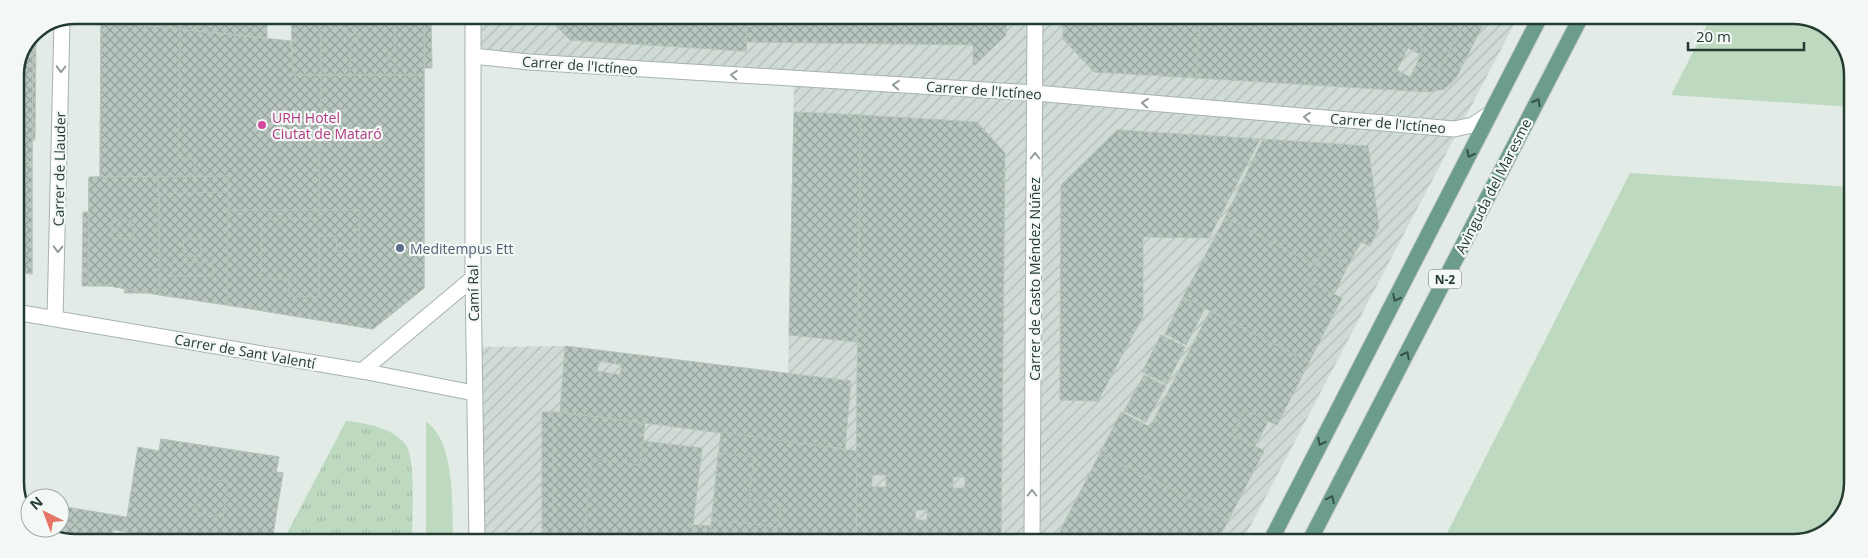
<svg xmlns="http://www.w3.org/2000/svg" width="1868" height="558" viewBox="0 0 1868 558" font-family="'Open Sans',sans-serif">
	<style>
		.industrial { fill: url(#industrial-furrows) }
		.grass { fill: #bddac1 }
		.park { fill: url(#park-tufts) }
		.building { fill: url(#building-cross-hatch); stroke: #b6c4bc; fill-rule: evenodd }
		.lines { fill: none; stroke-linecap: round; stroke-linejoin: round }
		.service-casing { stroke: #a6b3ac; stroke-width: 17 }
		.minor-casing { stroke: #a6b3ac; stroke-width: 17 }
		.primary-casing { stroke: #c2c8c6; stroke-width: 17 }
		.service { stroke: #fff; stroke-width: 15 }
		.minor { stroke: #fff; stroke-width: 15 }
		.primary { stroke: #6b9d8a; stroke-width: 15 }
		.oneway { stroke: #929d98 }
		.oneway2 { stroke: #365448 }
		.hotel-dot { fill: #d1479c; stroke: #f3f8f5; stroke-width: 2 }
		.service-dot { fill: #5c6f8a; stroke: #f3f8f5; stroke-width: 2 }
		.labels { text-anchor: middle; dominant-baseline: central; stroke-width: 4.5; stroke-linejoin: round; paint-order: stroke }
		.shield { fill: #f3f8f5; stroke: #62746c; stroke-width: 1 }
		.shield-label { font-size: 12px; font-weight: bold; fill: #243b32 }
		.street-label { font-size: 14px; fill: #243b32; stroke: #f3f8f5 }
		.hotel-label { font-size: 14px; fill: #b23c85; stroke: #f3f8f5; text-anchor: start }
		.service-label { font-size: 14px; fill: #4e5e75; stroke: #f3f8f5; text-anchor: start }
		.rim { fill: none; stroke: #243b32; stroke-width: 2.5 }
	</style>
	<defs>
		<pattern id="industrial-furrows" width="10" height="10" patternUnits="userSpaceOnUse" patternTransform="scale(1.25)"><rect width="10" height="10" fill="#d1dbd5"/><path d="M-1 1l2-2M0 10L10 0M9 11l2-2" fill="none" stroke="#b3bdb7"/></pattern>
		<pattern id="park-tufts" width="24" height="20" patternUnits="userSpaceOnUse" patternTransform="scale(1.25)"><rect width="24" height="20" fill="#bddac1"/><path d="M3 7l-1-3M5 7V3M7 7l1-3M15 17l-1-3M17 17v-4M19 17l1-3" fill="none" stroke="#a2bca6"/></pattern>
		<pattern id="building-cross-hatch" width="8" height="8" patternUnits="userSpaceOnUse" patternTransform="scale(1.25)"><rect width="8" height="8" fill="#b8c6bf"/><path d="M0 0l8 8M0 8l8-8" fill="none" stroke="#95a29c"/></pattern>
	</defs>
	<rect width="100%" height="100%" fill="#e3ebe6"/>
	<polygon class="industrial" points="473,15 1518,17 1242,542 477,541 474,347 565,346 788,374 794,79 473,56"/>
	<g class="grass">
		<polygon points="1711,17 1809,17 1840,38 1853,71 1853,107 1671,95"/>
		<polygon points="1630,173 1852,187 1851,499 1829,531 1793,543 1442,543"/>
		<path d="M426,422c30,18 26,88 27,119h-27z"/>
	</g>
	<path class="park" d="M346,421c19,2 48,7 60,24 10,15 6,76 6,96h-129z"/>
	<g class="building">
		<polygon points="93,15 267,15 267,38 93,20"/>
		<polygon points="93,15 197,15 196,31 93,20"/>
		<polygon points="118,15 171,15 171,28 117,22"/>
		<polygon points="291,15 424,15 424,75 293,75"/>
		<polygon points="320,15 424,15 424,75 321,75"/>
		<polygon points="329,15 395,15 395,52 388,52 388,59 395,59 395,75 350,75 351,42 358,42 358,34 347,34 347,28 330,28"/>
		<polygon points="424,15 431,15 432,68 425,68"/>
		<polygon points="547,16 1007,16 1006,35 975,65 973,64 973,45 747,42 746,51 570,40"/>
		<polygon points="547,16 747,16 746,51 570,40"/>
		<polygon points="1063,16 1200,16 1196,78 1094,72 1063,39"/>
		<path d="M1200,16l287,1 -31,61 -11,11 -16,3 -233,-14zM1408,48l13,7 -11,22 -13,-7z"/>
		<polygon points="1423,17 1467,17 1438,73 1417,62 1421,55"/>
		<polygon points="101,21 291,41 293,75 424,75 424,288 373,329 227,305 228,176 100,177"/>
		<polygon points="101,21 180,29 178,158 195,159 195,176 100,177"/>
		<polygon points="36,31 35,140 32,140 33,32"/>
		<polygon points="33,32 32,162 15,162 15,75"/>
		<polygon points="33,32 32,162 15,162 15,75"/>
		<polygon points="321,75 424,75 424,288 373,329 227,305 228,210 319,210"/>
		<polygon points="794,112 861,115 857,342 789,335"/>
		<path d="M861,115l116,7 28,31 -4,389h-36v-5l-12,1v4h-97l1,-171zM872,475h14v12h-14zM953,477h12v11h-12zM915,510h12v10h-11z"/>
		<polygon points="1117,130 1260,139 1209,238 1143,237 1143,316 1098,401 1060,400 1061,185"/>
		<polygon points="1263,139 1368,146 1379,227 1370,246 1361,242 1348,265 1323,252 1316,265 1225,218"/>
		<polygon points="21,162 32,162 32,274 15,271 15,178 19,178"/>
		<polygon points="21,162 32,162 32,274 15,271 15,204 22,204 22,178 19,178"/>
		<polygon points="228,176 227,305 160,295 158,177"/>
		<polygon points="89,177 139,177 139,203 159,203 159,221 138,221 138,240 159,240 160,295 88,282"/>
		<polygon points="89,177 158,177 160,295 88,282"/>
		<rect x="15" y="178" width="7" height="26"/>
		<path d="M228,192l-1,113 -67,-10 -1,-101zM183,239h18v17h-17z"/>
		<polygon points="319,210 360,210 359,251 337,251 336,236 319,236 319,297 289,296 289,279 261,279 262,219 319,219"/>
		<polygon points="83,212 89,212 88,282 111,286 82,286"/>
		<polygon points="1225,218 1316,265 1323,252 1348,265 1334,294 1342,298 1309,362 1183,297"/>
		<polygon points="112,221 134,221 134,239 112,238"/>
		<polygon points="1336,228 1361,242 1348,265 1323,252"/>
		<polygon points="1323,252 1348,265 1334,294 1309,281"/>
		<polygon points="213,262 213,276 172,276 172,263"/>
		<polygon points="125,289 150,293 124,293"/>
		<polygon points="1183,297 1205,308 1186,345 1165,334"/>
		<polygon points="1210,311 1309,362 1277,425 1268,421 1255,446 1264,451 1250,478 1150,427"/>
		<polygon points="1210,311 1309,362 1277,425 1268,421 1255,446 1264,451 1229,519 1100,453 1121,412 1150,427"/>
		<polygon points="1161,335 1185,347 1167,384 1142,372"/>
		<path d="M565,346l286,35 -6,68 -285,-37zM599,361l23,4 -2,10 -23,-4z"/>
		<polygon points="1144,375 1166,386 1146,422 1124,411"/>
		<polygon points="1245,409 1268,421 1255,446 1232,435"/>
		<polygon points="542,412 560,412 645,423 643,441 702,448 693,525 711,526 709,542 542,541"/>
		<polygon points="553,412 645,423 640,465 592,459 583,542 553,541"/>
		<polygon points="721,432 857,451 856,542 709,542"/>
		<polygon points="161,439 279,457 276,472 283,473 279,496 260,492 256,517 275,520 272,541 155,541 144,539 147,525 138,523 143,498 164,501 167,478 146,475 150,450 159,451"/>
		<polygon points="161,439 279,457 276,472 283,473 272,541 155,541 144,539 145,535 113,530 112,541 59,541 40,528 60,528 60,506 127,517 138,447 159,451"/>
		<polygon points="718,453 754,457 749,500 781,503 778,527 712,520"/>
		<polygon points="1100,453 1229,519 1217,542 1059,542 1059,533"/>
		<polygon points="200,477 228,482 223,517 194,512"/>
		<polygon points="20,500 30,501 30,521 28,520"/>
		<polygon points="60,522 83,525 81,536 90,537 89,541 59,541 40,528 60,528"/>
		<polygon points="693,525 711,526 709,542 691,542"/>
	</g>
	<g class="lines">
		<defs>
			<polyline id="service" points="362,371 473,278"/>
			<g id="minor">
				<polyline points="473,15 473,278 477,541"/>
				<polyline points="473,56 529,62 1035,93 1454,129 1473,125 1491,113"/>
				<polyline points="15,312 362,371 474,393"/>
				<polyline points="55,318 62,20"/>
				<polyline points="1032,542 1035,16"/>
			</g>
			<g id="primary">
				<polyline points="1270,542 1540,17"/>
				<polyline points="1309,542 1581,17"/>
			</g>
		</defs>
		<use href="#service" class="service-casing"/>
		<use href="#minor" class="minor-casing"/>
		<use href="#primary" class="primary-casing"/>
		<use href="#service" class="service"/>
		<use href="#minor" class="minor"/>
		<use href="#primary" class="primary"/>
	</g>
	<defs><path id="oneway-chevron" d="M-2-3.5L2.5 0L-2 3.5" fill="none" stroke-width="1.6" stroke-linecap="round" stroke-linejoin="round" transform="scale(1.25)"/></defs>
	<g class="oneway">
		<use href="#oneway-chevron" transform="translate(61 69) rotate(91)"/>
		<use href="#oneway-chevron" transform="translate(734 75) rotate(-176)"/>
		<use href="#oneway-chevron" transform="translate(896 85) rotate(-176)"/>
		<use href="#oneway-chevron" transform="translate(1145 103) rotate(-175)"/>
		<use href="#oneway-chevron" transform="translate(1307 117) rotate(-175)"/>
		<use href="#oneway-chevron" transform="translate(1035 156) rotate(-90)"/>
		<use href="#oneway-chevron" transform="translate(58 249) rotate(91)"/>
		<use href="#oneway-chevron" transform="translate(1032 493) rotate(-90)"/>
	</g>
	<g class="oneway2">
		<use href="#oneway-chevron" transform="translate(1537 102) rotate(-62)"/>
		<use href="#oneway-chevron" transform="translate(1470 154) rotate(117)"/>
		<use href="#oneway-chevron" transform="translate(1396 298) rotate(117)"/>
		<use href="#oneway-chevron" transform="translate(1406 355) rotate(-63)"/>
		<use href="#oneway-chevron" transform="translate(1321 442) rotate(117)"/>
		<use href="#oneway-chevron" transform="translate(1331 499) rotate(-63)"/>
	</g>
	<circle class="hotel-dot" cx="262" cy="125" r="5"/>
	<circle class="service-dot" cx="400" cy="248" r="5"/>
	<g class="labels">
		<rect class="shield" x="1429" y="269.5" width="32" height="19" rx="4"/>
		<g class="shield-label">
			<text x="1445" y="279">N-2</text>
		</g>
		<g class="street-label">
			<text transform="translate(580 65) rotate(4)">Carrer de l'Ictíneo</text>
			<text transform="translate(984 90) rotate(4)">Carrer de l'Ictíneo</text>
			<text transform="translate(1388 123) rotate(5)">Carrer de l'Ictíneo</text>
			<text transform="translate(59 169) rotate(-89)">Carrer de Llauder</text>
			<text transform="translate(1493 186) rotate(-63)">Avinguda del Maresme</text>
			<text transform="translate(1034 279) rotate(-90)">Carrer de Casto Méndez Núñez</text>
			<text transform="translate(473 293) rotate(-91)">Camí Ral</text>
			<text transform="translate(245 351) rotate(10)">Carrer de Sant Valentí</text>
		</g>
		<g class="hotel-label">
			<text x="272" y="117">URH Hotel<tspan x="272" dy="16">Ciutat de Mataró</tspan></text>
		</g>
		<g class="service-label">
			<text x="410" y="248">Meditempus Ett</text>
		</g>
	</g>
	<path d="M0 0H1868V558H0ZM75 24H1793A51 51 0 0 1 1844 75V483A51 51 0 0 1 1793 534H75A51 51 0 0 1 24 483V75A51 51 0 0 1 75 24Z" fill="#f3f8f5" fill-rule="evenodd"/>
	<path class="rim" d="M75 24H1793A51 51 0 0 1 1844 75V483A51 51 0 0 1 1793 534H75A51 51 0 0 1 24 483V75A51 51 0 0 1 75 24Z"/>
	<g transform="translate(45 513) rotate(318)"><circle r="24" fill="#f3f8f5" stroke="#a0aca7"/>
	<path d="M0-4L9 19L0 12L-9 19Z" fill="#e57567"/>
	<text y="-8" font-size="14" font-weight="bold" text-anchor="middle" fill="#243b32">N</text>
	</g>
	<path d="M1688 42v8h116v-8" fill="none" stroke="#243b32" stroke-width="2.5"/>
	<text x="1696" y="42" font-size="15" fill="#243b32" stroke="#f3f8f5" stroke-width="4" paint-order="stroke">20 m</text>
</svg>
